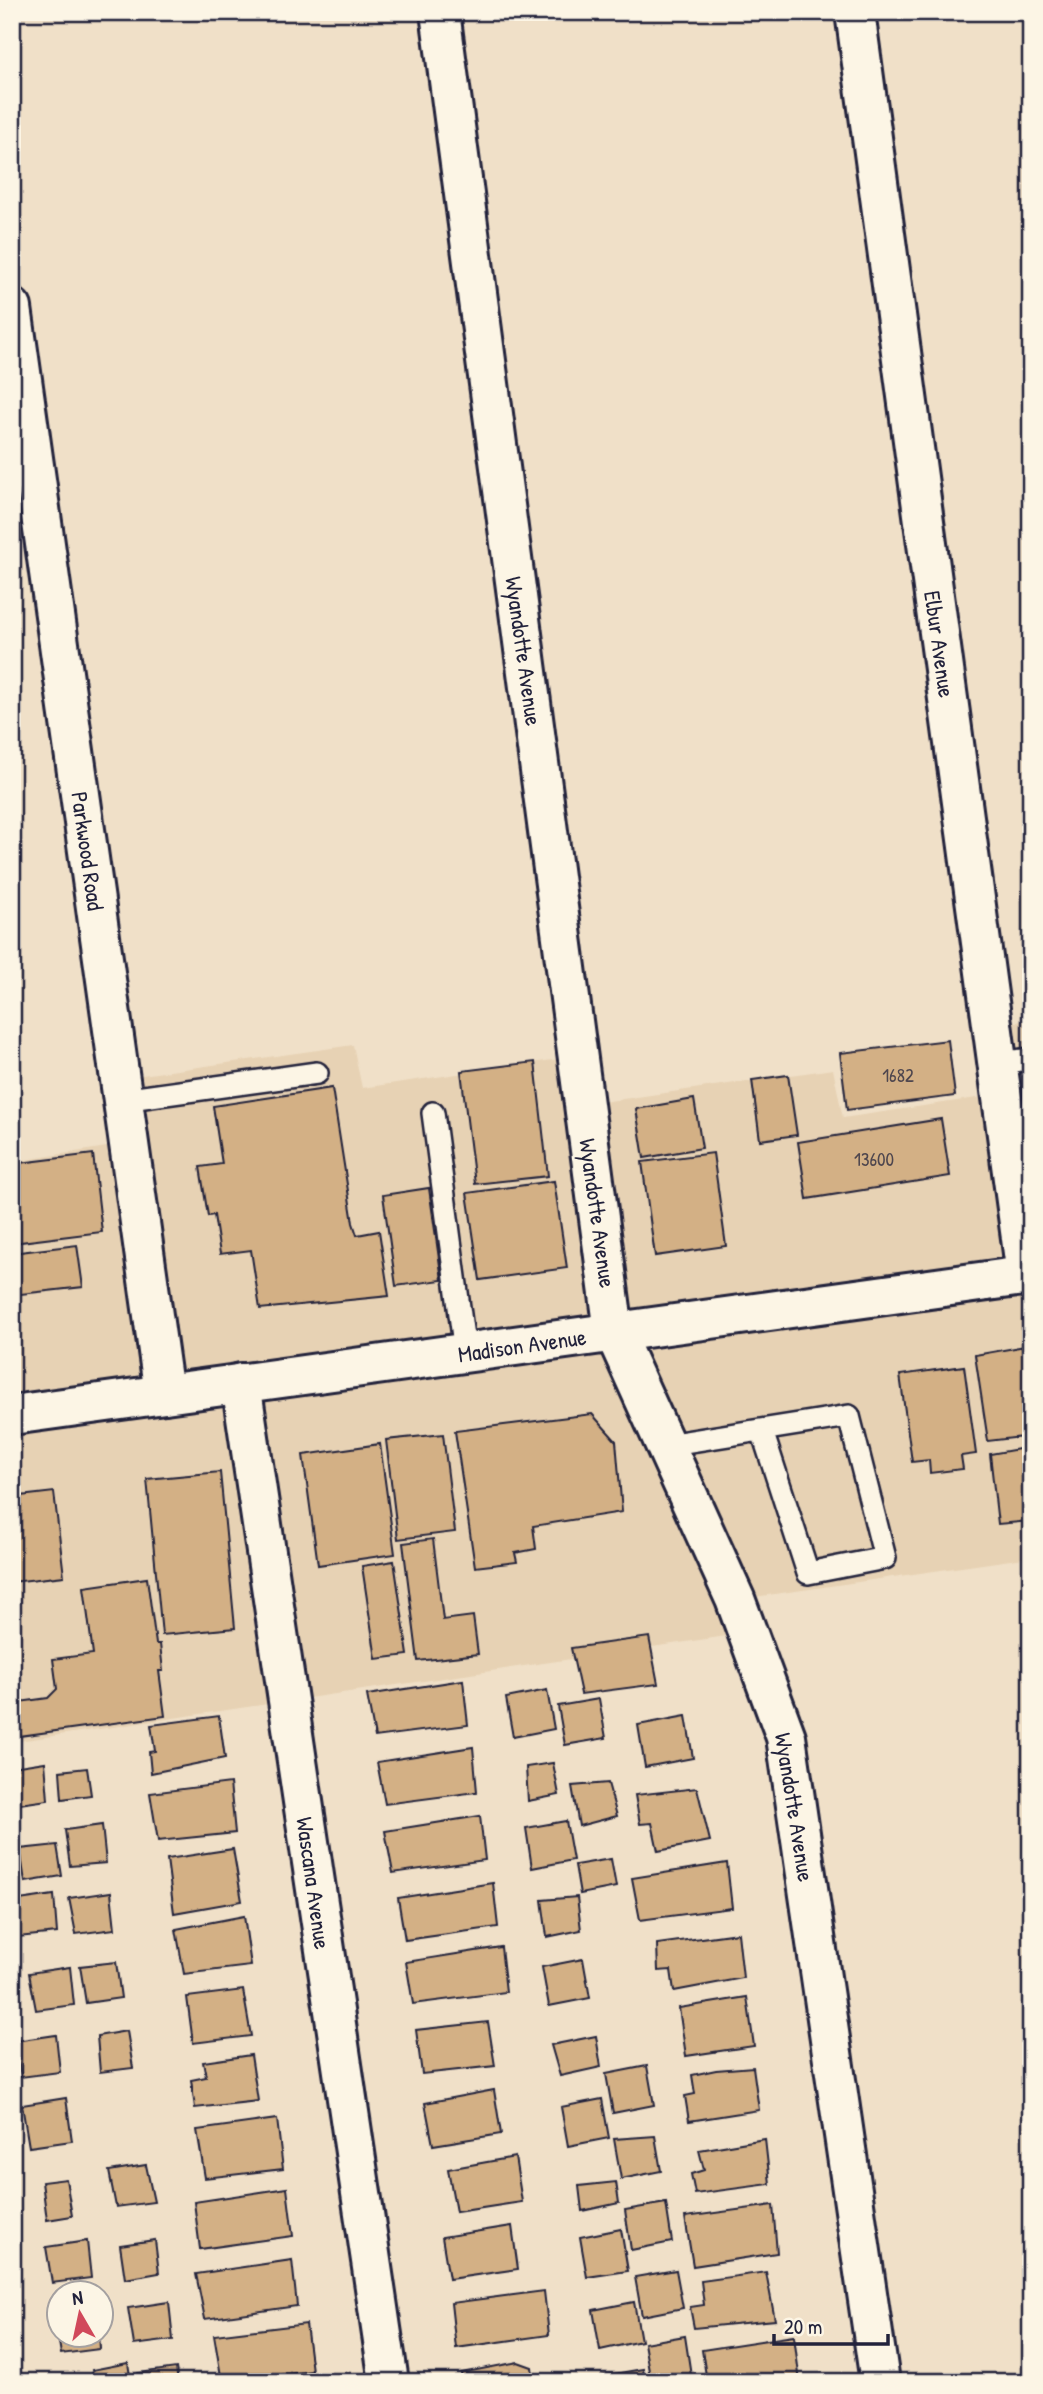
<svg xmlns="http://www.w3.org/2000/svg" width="1043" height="2394" viewBox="0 0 1043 2394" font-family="'Patrick Hand',sans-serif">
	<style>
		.built { fill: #e7d2b4 }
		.building { fill: #d3b085; stroke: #22223b; stroke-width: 2 }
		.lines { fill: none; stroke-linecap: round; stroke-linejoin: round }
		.service-casing { stroke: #22223b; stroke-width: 26 }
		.minor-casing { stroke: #22223b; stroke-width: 44 }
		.secondary-casing { stroke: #22223b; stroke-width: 44 }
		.service { stroke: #fcf5e5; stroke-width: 21 }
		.minor { stroke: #fcf5e5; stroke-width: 38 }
		.secondary { stroke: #fcf5e5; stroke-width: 38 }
		.labels { text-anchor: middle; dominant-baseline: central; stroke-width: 5; stroke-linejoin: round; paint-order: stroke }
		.number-label { font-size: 19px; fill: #4e464e }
		.street-label { font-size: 23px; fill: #22223b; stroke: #fcf5e5 }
	</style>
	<rect width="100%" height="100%" fill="#f0e0c8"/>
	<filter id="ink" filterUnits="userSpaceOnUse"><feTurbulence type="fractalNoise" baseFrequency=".0143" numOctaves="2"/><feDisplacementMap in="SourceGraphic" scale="14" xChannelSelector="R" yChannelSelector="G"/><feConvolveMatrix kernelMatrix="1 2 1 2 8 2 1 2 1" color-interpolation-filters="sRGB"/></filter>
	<g filter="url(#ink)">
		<polygon class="built" points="1031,1020 1031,1557 754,1597 767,1630 12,1742 12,1162 138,1142 128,1077 353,1045 362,1088 586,1055 595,1103 833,1069 843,1118 1010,1093 1000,1024"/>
		<g class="building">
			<polygon points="948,1040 955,1096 847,1110 840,1053"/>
			<polygon points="535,1062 548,1176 475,1184 461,1071"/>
			<polygon points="788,1075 797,1135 760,1140 752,1080"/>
			<polygon points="332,1088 353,1223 357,1235 379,1231 389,1296 260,1309 251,1250 220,1254 214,1215 208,1216 200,1167 222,1164 213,1106"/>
			<polygon points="694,1099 702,1148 644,1158 636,1109"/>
			<polygon points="941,1119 950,1176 807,1199 798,1142"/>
			<polygon points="713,1153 726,1246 655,1256 642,1162"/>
			<polygon points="93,1154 102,1232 12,1243 12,1164"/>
			<polygon points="554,1181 567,1268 480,1280 467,1193"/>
			<polygon points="429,1188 442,1280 396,1286 383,1195"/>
			<polygon points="77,1245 83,1287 12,1295 12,1253"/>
			<polygon points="1031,1345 1031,1436 988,1441 975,1355"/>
			<polygon points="964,1366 976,1454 961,1456 963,1469 930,1473 929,1460 912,1462 900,1375"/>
			<polygon points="592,1414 616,1441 622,1512 533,1526 536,1549 515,1553 517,1562 475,1567 455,1431"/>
			<polygon points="443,1434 455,1532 398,1539 386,1440"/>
			<polygon points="380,1444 395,1554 318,1565 303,1455"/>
			<polygon points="1031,1447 1031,1521 998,1524 990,1454"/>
			<polygon points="220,1472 235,1628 162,1635 147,1479"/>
			<polygon points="54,1492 64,1576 12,1582 12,1497"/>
			<polygon points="433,1539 443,1620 473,1616 478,1654 418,1661 403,1543"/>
			<polygon points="394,1561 408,1655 376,1659 362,1566"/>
			<polygon points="147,1578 156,1644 160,1644 163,1671 159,1671 165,1716 12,1737 12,1703 48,1698 57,1689 53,1659 93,1654 84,1587"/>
			<polygon points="649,1637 658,1684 581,1694 571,1648"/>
			<polygon points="463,1680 468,1725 375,1737 367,1695"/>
			<polygon points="547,1690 554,1729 513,1737 506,1698"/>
			<polygon points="599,1699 606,1738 565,1745 558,1706"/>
			<polygon points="219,1716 225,1758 151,1773 149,1752 155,1751 151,1725"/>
			<polygon points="686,1716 693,1758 645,1767 638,1725"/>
			<polygon points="473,1747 477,1792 385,1804 377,1762"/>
			<polygon points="45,1762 48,1800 12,1805 12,1767"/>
			<polygon points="553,1763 559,1795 528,1801 526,1767"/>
			<polygon points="87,1768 91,1795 62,1799 60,1771"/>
			<polygon points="230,1783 235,1833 158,1841 150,1793"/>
			<polygon points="608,1783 617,1816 579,1826 572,1786"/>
			<polygon points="697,1788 710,1841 658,1851 652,1823 640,1824 635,1795"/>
			<polygon points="480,1816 485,1860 393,1873 385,1831"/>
			<polygon points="566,1821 573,1860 532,1868 526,1828"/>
			<polygon points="102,1825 106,1863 70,1866 65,1830"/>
			<polygon points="57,1845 62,1876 25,1882 20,1849"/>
			<polygon points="233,1849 242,1901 174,1913 167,1859"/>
			<polygon points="611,1859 616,1887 580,1894 575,1865"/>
			<polygon points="727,1863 732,1908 640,1920 632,1878"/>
			<polygon points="493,1883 498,1927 405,1940 398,1898"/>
			<polygon points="111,1892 115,1929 76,1934 69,1898"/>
			<polygon points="54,1895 57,1933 18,1937 12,1901"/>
			<polygon points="577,1897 581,1930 547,1937 542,1900"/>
			<polygon points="244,1916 251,1966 184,1974 176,1929"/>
			<polygon points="738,1933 743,1978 674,1991 671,1970 658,1971 657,1944"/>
			<polygon points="501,1947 506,1992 413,2004 406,1962"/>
			<polygon points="583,1959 590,1998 549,2006 542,1967"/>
			<polygon points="116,1962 121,1998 86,2003 80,1966"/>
			<polygon points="70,1967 74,2005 36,2010 29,1973"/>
			<polygon points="243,1990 251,2036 193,2043 187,1997"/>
			<polygon points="747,1997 754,2046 686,2056 679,2008"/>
			<polygon points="488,2022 495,2066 422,2074 416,2030"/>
			<polygon points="127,2031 133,2068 100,2072 97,2036"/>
			<polygon points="56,2035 60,2072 21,2077 15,2041"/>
			<polygon points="596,2036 601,2067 560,2076 551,2045"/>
			<polygon points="251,2055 258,2101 195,2108 191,2080 206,2077 203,2062"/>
			<polygon points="647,2066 654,2105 613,2113 606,2074"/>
			<polygon points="753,2067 759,2110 689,2121 685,2096 695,2094 692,2075 716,2070"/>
			<polygon points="494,2090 501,2134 433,2145 425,2103"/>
			<polygon points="66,2098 72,2141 29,2147 22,2105"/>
			<polygon points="602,2099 609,2138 568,2146 561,2107"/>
			<polygon points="277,2119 283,2169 205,2178 197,2130"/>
			<polygon points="655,2136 661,2171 621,2179 614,2139"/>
			<polygon points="765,2139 770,2184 695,2194 691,2174 704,2170 699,2150"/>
			<polygon points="515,2157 522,2202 456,2212 448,2169"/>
			<polygon points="146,2165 154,2202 116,2207 109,2171"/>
			<polygon points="66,2179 72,2216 47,2220 42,2182"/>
			<polygon points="616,2182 619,2203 582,2211 579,2186"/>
			<polygon points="287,2188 293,2236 200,2249 194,2202"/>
			<polygon points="666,2203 672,2242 631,2250 625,2210"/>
			<polygon points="773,2205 777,2253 693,2266 685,2217"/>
			<polygon points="512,2226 518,2269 449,2279 442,2237"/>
			<polygon points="621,2229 628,2271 587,2277 580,2237"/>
			<polygon points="155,2240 159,2273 125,2279 120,2245"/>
			<polygon points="87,2241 91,2278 52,2283 46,2247"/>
			<polygon points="292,2260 297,2306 205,2319 196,2274"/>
			<polygon points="676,2270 683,2308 642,2316 635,2277"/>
			<polygon points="766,2272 775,2320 694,2328 690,2307 704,2305 701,2281"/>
			<polygon points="544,2291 549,2335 456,2348 451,2303"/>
			<polygon points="169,2302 173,2340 134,2345 128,2308"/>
			<polygon points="634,2302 641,2341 600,2350 593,2310"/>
			<polygon points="60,2317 60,2334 99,2334 100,2349 61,2354 55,2318"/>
			<polygon points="306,2324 312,2371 222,2382 214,2335"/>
			<polygon points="685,2336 691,2375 651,2382 644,2343"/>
			<polygon points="794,2336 800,2382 707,2382 702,2350"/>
			<polygon points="518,2362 532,2367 534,2382 462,2382 461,2373"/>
			<polygon points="128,2363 131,2382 94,2382 92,2370"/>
			<polygon points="176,2368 178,2382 139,2382 138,2373"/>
			<polygon points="643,2369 645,2382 603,2382 602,2376"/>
		</g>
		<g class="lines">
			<defs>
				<g id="service">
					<polyline points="997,1063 1031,1059"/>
					<polyline points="122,1100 317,1073"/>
					<polyline points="433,1113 465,1352"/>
					<polyline points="666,1445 849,1416 885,1558 808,1573 762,1431"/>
				</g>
				<g id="minor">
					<polyline points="440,12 614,1332 735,1599 786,1737 880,2382"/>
					<polyline points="855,12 1026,1275"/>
					<polyline points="12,308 164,1394"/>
					<polyline points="241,1383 389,2382"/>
				</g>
				<polyline id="secondary" points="12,1415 1031,1275"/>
			</defs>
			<use href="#service" class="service-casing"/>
			<use href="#minor" class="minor-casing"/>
			<use href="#secondary" class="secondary-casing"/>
			<use href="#service" class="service"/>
			<use href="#minor" class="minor"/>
			<use href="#secondary" class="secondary"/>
		</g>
	</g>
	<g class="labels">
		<g class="number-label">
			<text x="898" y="1075">1682</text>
			<text x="874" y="1159">13600</text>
		</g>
		<g class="street-label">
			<text transform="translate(940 644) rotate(82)">Elbur Avenue</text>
			<text transform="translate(524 651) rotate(82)">Wyandotte Avenue</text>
			<text transform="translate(88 851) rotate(82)">Parkwood Road</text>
			<text transform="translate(598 1213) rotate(82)">Wyandotte Avenue</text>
			<text transform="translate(522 1345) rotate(-8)">Madison Avenue</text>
			<text transform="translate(795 1807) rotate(81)">Wyandotte Avenue</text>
			<text transform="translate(314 1883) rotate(82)">Wascana Avenue</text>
		</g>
	</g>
	<rect width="1043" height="2394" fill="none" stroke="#fcf5e5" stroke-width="42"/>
	<rect x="21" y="21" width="1001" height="2352" fill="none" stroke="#22223b" stroke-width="2.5" filter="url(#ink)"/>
	<g transform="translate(80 2314) rotate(351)"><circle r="33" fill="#fcf5e5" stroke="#a5a1a1" stroke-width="2"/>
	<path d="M0-5L12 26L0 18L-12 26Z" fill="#d1495b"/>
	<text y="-10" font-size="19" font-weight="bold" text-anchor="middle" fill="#22223b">N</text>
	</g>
	<path d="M774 2334v10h114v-10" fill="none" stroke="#22223b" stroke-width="3.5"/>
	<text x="784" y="2334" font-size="21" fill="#22223b" stroke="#fcf5e5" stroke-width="5" paint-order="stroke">20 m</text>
</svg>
